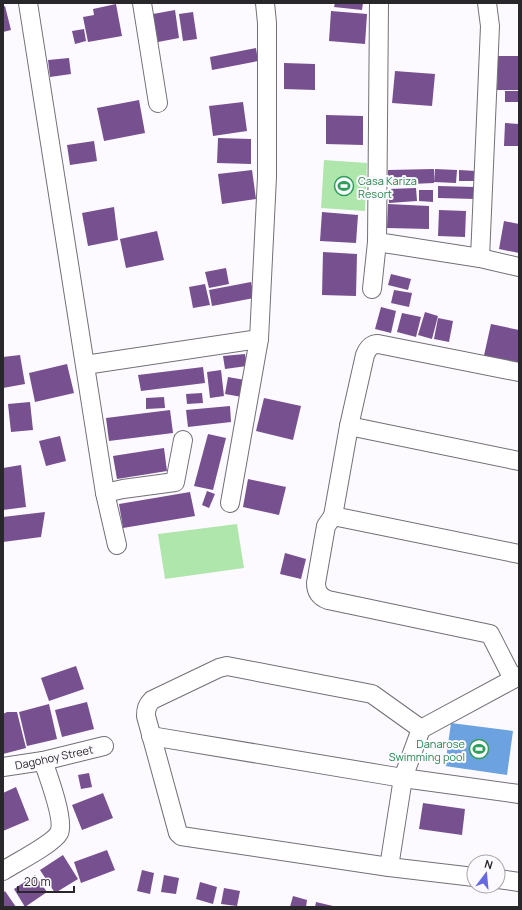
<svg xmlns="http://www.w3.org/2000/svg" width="522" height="910" viewBox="0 0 522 910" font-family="Manrope,sans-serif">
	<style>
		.green { fill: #aee6ab }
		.water { fill: #6ba2df }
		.building { fill: #775090 }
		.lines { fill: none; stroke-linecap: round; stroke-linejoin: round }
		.minor-casing { stroke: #736f76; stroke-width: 20 }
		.minor { stroke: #fff; stroke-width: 18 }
		.labels { text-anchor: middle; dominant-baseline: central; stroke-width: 4; stroke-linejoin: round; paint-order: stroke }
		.leisure-label { font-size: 11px; fill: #27864d; stroke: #fdfaff; text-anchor: start }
		.street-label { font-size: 11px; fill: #282729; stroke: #fdfaff }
	</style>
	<rect width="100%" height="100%" fill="#fdfaff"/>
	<g class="green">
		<polygon points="324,160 367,163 365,211 321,208"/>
		<polygon points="237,524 244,568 165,579 158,534"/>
	</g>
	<polygon class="water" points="451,723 513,731 507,775 445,766"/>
	<g class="building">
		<polygon points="335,3 363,3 362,10 334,7"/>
		<polygon points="116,4 122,36 88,42 83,17 94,15 93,9"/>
		<polygon points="5,6 11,30 3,32 3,7"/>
		<polygon points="175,10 179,38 158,42 153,14"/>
		<polygon points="331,11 367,14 365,44 329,41"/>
		<polygon points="193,12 197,39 183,41 179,14"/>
		<polygon points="84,29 86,41 75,44 72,31"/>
		<polygon points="256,48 258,61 212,70 210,57"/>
		<polygon points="498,56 519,56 519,90 497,90"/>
		<polygon points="69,58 71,74 50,77 48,60"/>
		<polygon points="284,63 315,64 315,90 284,89"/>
		<polygon points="395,71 435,74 432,106 392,103"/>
		<rect x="505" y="91" width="14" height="11"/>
		<polygon points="139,100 145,133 104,141 97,108"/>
		<polygon points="243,102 247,131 213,136 209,106"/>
		<polygon points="326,115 363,116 363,145 326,144"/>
		<polygon points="505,123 519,124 519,146 504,146"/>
		<polygon points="218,138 251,139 251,164 217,163"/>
		<polygon points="94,141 97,161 70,165 67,145"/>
		<polygon points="434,169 434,183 388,185 388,170"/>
		<polygon points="435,169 457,170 456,183 434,182"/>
		<polygon points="252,170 256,199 222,204 218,174"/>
		<polygon points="459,170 476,171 476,181 459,181"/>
		<polygon points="438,186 475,187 475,199 438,198"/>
		<polygon points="416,188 417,201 389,203 388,189"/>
		<polygon points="419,190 433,190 433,202 419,201"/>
		<polygon points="388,204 429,206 429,229 387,228"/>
		<polygon points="114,207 118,240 88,246 82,213"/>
		<polygon points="439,210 466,211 465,237 438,236"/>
		<polygon points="322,212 358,215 356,243 320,241"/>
		<polygon points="504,221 519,224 519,253 499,249"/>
		<polygon points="157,231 164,260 126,268 120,239"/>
		<polygon points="323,252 357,254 356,296 322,295"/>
		<polygon points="226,268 229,284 209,288 205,272"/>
		<polygon points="391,274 411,279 408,290 388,285"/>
		<polygon points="251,282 254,298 212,306 209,290"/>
		<polygon points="205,284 210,305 193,308 189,287"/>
		<polygon points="394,290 412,293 409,307 391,303"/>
		<polygon points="381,307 396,311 391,333 375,329"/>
		<polygon points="425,312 438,316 432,339 418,335"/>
		<polygon points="402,313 421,317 416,337 397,332"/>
		<polygon points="438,318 453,321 449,342 434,339"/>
		<polygon points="491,324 519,330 519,368 483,360"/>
		<polygon points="245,354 247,366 225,369 223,356"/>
		<polygon points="20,355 25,384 3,388 3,357"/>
		<polygon points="67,364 74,393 35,402 29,373"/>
		<polygon points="203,367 205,383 141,391 138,375"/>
		<polygon points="221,370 224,396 210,398 207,372"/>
		<polygon points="228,377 245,380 242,397 225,394"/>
		<polygon points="202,393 203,403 187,404 186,394"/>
		<polygon points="164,397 165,408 146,409 146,398"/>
		<polygon points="264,398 301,406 293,440 256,431"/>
		<polygon points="30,402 33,430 11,432 8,404"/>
		<polygon points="230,406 231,422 188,427 186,410"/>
		<polygon points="170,410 173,433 109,441 106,418"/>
		<polygon points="208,434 226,438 213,490 194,486"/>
		<polygon points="60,436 66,461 46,466 39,441"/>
		<polygon points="164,448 167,471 117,479 113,456"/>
		<polygon points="21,465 26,507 3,510 3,468"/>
		<polygon points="248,479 286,487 279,515 243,507"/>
		<polygon points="207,491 215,494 209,508 202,505"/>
		<polygon points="190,492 195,516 123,528 119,504"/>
		<polygon points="45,512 41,537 3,542 3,517"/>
		<polygon points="285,553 306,559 301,579 280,574"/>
		<polygon points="76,666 84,689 49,701 41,678"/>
		<polygon points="87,702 94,729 62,737 55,710"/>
		<polygon points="49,704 57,739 27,746 19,712"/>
		<polygon points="7,712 17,712 26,748 3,754 3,714"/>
		<polygon points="89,773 92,787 81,789 78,775"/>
		<polygon points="16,787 29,820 3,831 3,793"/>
		<polygon points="103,793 113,818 82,830 72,805"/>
		<polygon points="423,803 465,809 462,835 419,829"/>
		<polygon points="107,850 115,870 81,883 74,862"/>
		<polygon points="63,855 78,879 55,893 40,870"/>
		<polygon points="142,870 154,873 150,894 137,891"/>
		<polygon points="35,875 47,892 25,907 14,889"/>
		<polygon points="164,875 179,878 176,894 161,892"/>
		<polygon points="200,882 217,887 213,904 196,899"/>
		<polygon points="224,888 240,891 237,906 221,904"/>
		<polygon points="5,891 16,907 3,907 3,893"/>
		<polygon points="293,896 307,900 306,907 290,907"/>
		<polygon points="316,902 333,906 333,907 315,907"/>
	</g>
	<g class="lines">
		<defs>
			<g id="minor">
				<polyline points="28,3 105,493 123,489 175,482 183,440"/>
				<polyline points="142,3 158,103"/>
				<polyline points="379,3 377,242 480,258 519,267"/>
				<polyline points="480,258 490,26 487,3"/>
				<polyline points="372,289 377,242"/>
				<polyline points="85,365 259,339"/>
				<path d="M519,372l-141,-28c-7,0 -10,4 -13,11l-16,71 170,35"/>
				<polyline points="105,493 117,545"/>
				<polyline points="230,503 259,339 267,177 267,23 265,3"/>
				<polyline points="333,516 349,426"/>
				<path d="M513,679l-23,-45 -162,-34c-8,-3 -12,-8 -12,-17l10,-57 7,-10 186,38"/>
				<path d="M421,729l-49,-35 -145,-28 -8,2 -67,32c-5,5 -6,9 -6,16l32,117 3,3 208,31 85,10"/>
				<polyline points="151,736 403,778 519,794"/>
				<polyline points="3,767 43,761 104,746"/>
				<polyline points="389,867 403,778 421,729 519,676"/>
				<path d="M3,871c12,-8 50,-27 56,-38 6,-12 -11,-58 -16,-72"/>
				<polyline points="498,879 519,882"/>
			</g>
		</defs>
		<use href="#minor" class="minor-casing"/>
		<use href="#minor" class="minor"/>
	</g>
	<defs>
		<symbol id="stadium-ring" viewBox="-11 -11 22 22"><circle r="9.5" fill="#fdfaff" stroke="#2e9e5b" stroke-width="1.5"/><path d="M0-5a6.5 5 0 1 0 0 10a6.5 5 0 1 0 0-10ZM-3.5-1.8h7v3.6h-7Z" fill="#2e9e5b"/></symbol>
	</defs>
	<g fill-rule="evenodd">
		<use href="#stadium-ring" x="333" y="175" width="22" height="22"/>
		<use href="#stadium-ring" x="468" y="738" width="22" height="22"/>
	</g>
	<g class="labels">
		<g class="leisure-label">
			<text x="358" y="180">Casa Kariza<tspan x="358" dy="13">Resort</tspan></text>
			<text x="465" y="743" text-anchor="end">Danarose<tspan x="465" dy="13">Swimming pool</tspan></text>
		</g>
		<g class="street-label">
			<text transform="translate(54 757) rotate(-12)">Dagohoy Street</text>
		</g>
	</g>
	<rect width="522" height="910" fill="none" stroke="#282729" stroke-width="8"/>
	<g transform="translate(486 874) rotate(16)"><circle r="19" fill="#fdfaff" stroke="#a8a6a9"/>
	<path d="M0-3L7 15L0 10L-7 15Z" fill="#6669e2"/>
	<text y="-6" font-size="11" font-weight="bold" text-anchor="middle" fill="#282729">N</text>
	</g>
	<path d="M18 886v6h56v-6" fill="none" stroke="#282729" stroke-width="2"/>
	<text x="24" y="886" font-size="12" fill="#282729" stroke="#fdfaff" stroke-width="3" paint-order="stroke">20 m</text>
</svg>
